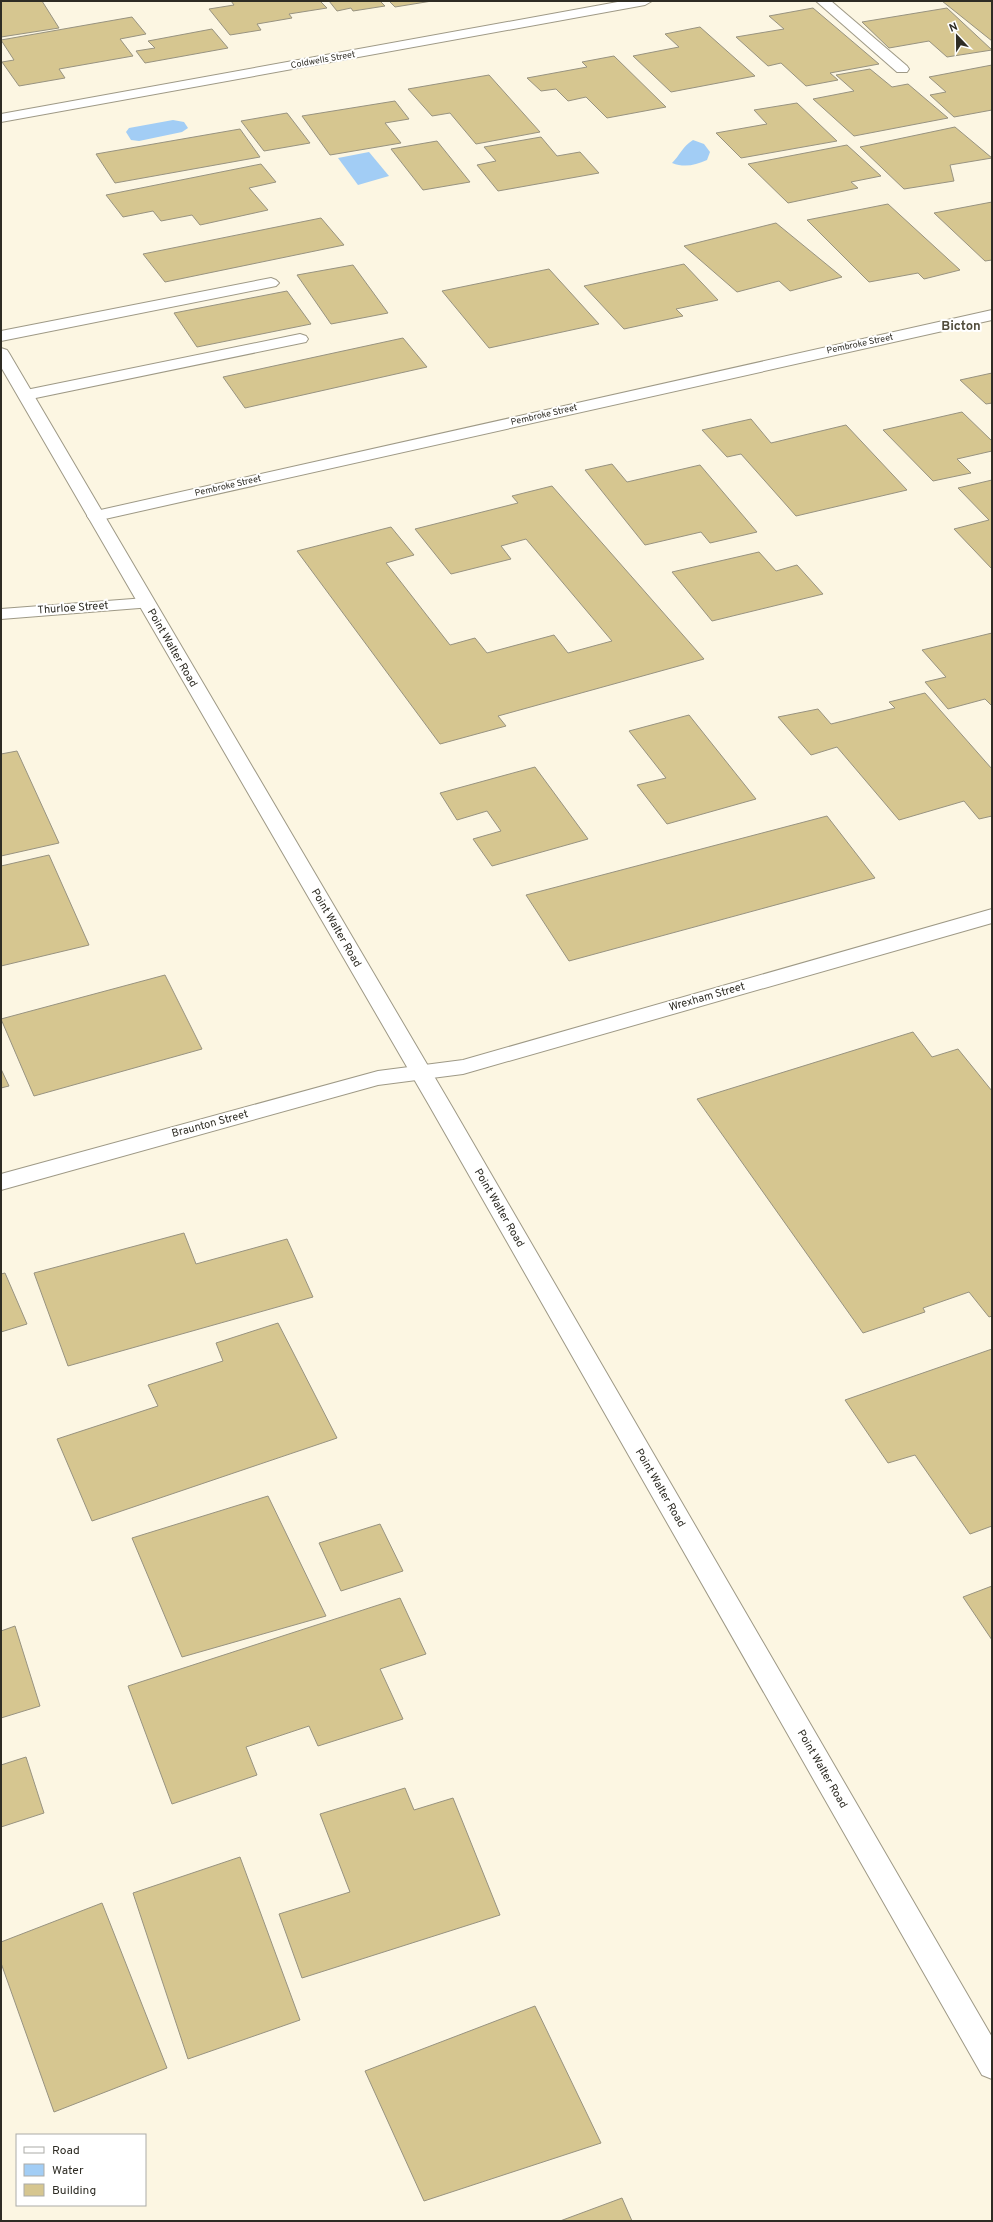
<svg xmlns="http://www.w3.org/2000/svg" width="993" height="2222" viewBox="0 0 993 2222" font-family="Overpass,sans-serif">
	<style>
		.water { fill: #a2cdf5 }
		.building { fill: #d6c690; stroke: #989380 }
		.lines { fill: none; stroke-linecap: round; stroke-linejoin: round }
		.lane-casing { stroke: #9e9986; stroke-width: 2 }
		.street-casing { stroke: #9e9986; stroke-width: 2 }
		.secondary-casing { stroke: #9e9986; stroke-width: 2 }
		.lane { fill: #fff; fill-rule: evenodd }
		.street { fill: #fff; fill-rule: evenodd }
		.secondary { fill: #fff; fill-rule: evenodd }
		.labels { text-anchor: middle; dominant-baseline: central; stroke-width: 4; stroke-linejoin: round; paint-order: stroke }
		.far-street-label { font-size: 9px; fill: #2e2c24; stroke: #fff }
		.street-label { font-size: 11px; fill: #2e2c24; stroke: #fff }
		.far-district-label { font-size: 13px; font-weight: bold; fill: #524d3c; stroke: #fff }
	</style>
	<rect width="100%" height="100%" fill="#fcf6e2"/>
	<g class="water">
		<polygon points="173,120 184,122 188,128 182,132 139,141 131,140 126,132 129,128"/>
		<path d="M693,140l11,4 6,8 -3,8c-12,5 -22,8 -35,3 8,-8 11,-17 21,-23z"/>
		<polygon points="369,152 389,176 358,185 338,158"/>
	</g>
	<g class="building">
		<polygon points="1,1 42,1 59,28 1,37"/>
		<polygon points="231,1 320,1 327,8 289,14 292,18 257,24 261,30 230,35 209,9 234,5"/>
		<polygon points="329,1 380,1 385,6 353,11 351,8 337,11"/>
		<polygon points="389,1 432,1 395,7"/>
		<polygon points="942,1 992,1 992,41"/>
		<polygon points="813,8 879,64 830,73 838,80 806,86 781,63 768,66 736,37 784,29 769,16"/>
		<polygon points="947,8 992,50 947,57 929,41 889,48 862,22"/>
		<polygon points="132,17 146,34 120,39 133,56 59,69 65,78 19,86 2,62 14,60 1,40"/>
		<polygon points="700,27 755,76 671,92 633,56 679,47 665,34"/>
		<polygon points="212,29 228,48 145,63 136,51 155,48 148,41"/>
		<polygon points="614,56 666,107 607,118 586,97 568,101 556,89 541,91 527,78 587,67 582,62"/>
		<polygon points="992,65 992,110 954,117 930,95 946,92 929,77"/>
		<polygon points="870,69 892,87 908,84 948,118 854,136 813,99 854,91 836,75"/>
		<polygon points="489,75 540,132 476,144 450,113 432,116 408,89"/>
		<polygon points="395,101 409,119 385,123 401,143 330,155 302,116"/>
		<polygon points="797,103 837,141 741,158 716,133 767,124 754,110"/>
		<polygon points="287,113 310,143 264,151 241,121"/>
		<polygon points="955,127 992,158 950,165 954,181 904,189 860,147"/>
		<polygon points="240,129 260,157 115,183 96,154"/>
		<polygon points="541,137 557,156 580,152 599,173 498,191 477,165 496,161 484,147"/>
		<polygon points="437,141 470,182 423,190 391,149"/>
		<polygon points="847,145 881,176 851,182 858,188 788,203 748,164"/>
		<polygon points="261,164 276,182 249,188 268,210 200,225 192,215 161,221 153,211 123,217 106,195"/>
		<polygon points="992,202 992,260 985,261 934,213"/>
		<polygon points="888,204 960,270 924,279 918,273 869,282 807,220"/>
		<polygon points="321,218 344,245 165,282 143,254"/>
		<polygon points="776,223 842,277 790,291 779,281 737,292 684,246"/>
		<polygon points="684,264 718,300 676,309 683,316 624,329 584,286"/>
		<polygon points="353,265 388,313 331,324 297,275"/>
		<polygon points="549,269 599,324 489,348 442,291"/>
		<polygon points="287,291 311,324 197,347 174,313"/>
		<polygon points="403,338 427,367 245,408 223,377"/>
		<polygon points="992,373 992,403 986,404 960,380"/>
		<polygon points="962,412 992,441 992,451 957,459 971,473 933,481 883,430"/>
		<polygon points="751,419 771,443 846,425 907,490 796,516 741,454 727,457 702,430"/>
		<polygon points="612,464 627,482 700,465 757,532 710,543 701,532 645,545 585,470"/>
		<polygon points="992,480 992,569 954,529 989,520 958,488"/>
		<polygon points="552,486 704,659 498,716 506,726 440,744 297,551 391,527 414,555 386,563 450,645 475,638 487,653 554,635 568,653 612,641 526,539 501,546 511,559 451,574 415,529 518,503 512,496"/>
		<polygon points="759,552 776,571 797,565 823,594 712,621 672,572"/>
		<polygon points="992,633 992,706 985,699 948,709 925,682 946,677 922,650"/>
		<polygon points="925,693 992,769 992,816 979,819 964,801 899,820 837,747 811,755 778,717 818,709 831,724 895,708 889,702"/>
		<polygon points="689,715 756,799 667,824 637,785 666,778 629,731"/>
		<polygon points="17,751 59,843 1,856 1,754"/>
		<polygon points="535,767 588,839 492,866 473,839 501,831 487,811 457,820 440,793"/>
		<polygon points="827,816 875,878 569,961 526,895"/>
		<polygon points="49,855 89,945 1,966 1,866"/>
		<polygon points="165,975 202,1049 34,1096 1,1019"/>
		<polygon points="913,1032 932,1057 958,1049 992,1091 992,1316 989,1317 969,1292 923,1308 925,1312 863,1333 697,1099"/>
		<polygon points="1,1069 9,1086 1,1088"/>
		<polygon points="184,1233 196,1264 287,1239 313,1297 68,1366 34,1273"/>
		<polygon points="5,1273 27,1324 1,1332 1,1274"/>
		<polygon points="278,1323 337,1438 92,1521 57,1439 158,1406 148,1385 223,1361 216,1343"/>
		<polygon points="992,1349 992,1526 970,1534 915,1455 888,1463 845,1400"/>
		<polygon points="268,1496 326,1616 182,1657 132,1538"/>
		<polygon points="380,1524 403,1571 341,1591 319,1543"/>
		<polygon points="992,1586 992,1640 963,1597"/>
		<polygon points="400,1598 426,1654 380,1669 403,1719 318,1746 309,1726 246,1747 257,1775 172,1804 128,1686"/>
		<polygon points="15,1626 40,1706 1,1718 1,1631"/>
		<polygon points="26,1757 44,1813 1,1827 1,1765"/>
		<polygon points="405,1788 414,1810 453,1798 500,1915 302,1978 279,1914 350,1892 320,1814"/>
		<polygon points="240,1857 300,2020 188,2059 133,1893"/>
		<polygon points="102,1903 167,2068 54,2112 1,1963 1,1942"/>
		<polygon points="535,2006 601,2143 424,2201 365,2071"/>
		<polygon points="622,2198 632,2221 560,2221"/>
	</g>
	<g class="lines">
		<defs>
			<g id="lane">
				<polygon points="816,1 831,1 907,66 909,69 907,72 897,72"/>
				<polygon points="271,278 276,280 279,283 276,286 1,341 1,331"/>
				<polygon points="300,334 306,336 308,339 306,342 26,400 20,398 18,395 20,392 26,390"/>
			</g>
			<g id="street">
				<polygon points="623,1 652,1 645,5 1,122 1,114"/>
				<polygon points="992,310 992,320 96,521 90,520 87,516 90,512 96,511"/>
				<polygon points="146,598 152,599 155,603 152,607 1,619 1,609"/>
				<polygon points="992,909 992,923 463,1074 378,1085 1,1190 1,1174 378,1071 463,1060"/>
			</g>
			<polygon id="secondary" points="1,348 7,350 9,353 451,1105 992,2037 992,2079 982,2075 429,1105 1,367"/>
		</defs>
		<use href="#lane" class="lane-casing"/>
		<use href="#street" class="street-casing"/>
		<use href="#secondary" class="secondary-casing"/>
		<use href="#lane" class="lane"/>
		<use href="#street" class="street"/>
		<use href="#secondary" class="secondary"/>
	</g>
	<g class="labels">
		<g class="far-street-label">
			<text transform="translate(323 60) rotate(-10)">Coldwells Street</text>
			<text transform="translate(860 344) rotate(-12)">Pembroke Street</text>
			<text transform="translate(544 415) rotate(-13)">Pembroke Street</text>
			<text transform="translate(228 486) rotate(-13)">Pembroke Street</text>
		</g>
		<g class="street-label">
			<text transform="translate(73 608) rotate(-4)">Thurloe Street</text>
			<text transform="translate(172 648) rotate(60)">Point Walter Road</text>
			<text transform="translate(336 928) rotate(60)">Point Walter Road</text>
			<text transform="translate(707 997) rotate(-16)">Wrexham Street</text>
			<text transform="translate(210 1124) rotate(-15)">Braunton Street</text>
			<text transform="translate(499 1208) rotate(60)">Point Walter Road</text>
			<text transform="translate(660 1488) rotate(60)">Point Walter Road</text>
			<text transform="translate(822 1769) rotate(60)">Point Walter Road</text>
		</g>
		<g class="far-district-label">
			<text x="961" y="327">Bicton</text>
		</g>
	</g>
	<rect width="993" height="2222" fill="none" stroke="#2e2c24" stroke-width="4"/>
	<rect x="16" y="2134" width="130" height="72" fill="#ffffff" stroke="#ababa7"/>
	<rect x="24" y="2147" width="20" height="6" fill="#ffffff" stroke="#ababa7"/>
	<text x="52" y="2154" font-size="12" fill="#2e2c24">Road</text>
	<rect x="24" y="2164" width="20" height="12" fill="#a2cdf5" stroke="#ababa7"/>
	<text x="52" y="2174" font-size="12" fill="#2e2c24">Water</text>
	<rect x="24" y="2184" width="20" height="12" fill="#d6c690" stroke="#ababa7"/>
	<text x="52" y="2194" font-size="12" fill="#2e2c24">Building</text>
	<g transform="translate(957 36) rotate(338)" stroke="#ffffff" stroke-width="3" paint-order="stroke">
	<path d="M0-3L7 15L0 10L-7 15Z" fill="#2e2c24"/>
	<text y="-6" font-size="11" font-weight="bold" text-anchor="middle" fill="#2e2c24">N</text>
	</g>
</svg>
